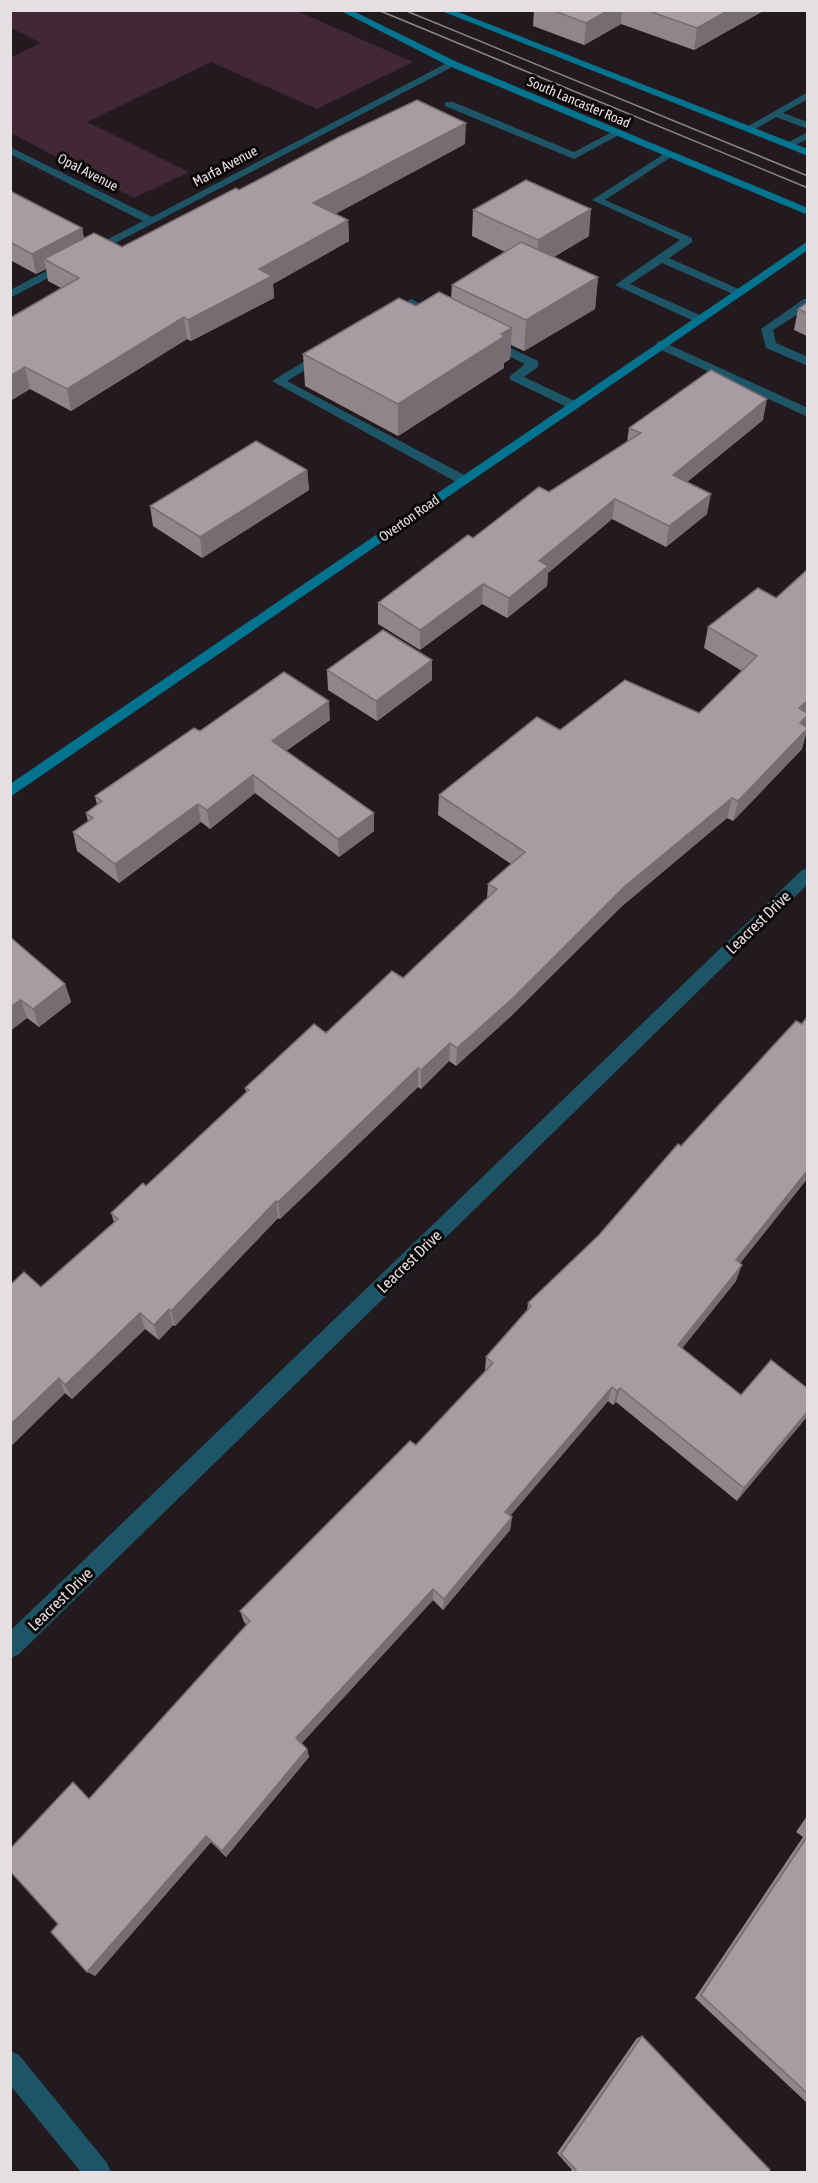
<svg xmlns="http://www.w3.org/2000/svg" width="818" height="2183" viewBox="0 0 818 2183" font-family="'Asap Condensed',sans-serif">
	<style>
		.green { fill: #422736 }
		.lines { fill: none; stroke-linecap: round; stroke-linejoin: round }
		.lane { fill: #1e5566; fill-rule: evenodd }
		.street { fill: #1e5566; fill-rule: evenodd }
		.secondary { fill: #03748f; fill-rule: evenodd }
		.tram { stroke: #8d8689; stroke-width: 1.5 }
		.wall { fill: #90868a }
		.shaded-wall { fill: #756d71 }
		.building { fill: #a79ca1; stroke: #756d71; stroke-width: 1.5 }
		.labels { text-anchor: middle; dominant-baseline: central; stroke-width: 6; stroke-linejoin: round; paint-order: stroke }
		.far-street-label { font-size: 14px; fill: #e5dfe2; stroke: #090608 }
		.street-label { font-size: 16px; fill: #e5dfe2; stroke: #090608 }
	</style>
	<rect width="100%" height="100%" fill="#221a1e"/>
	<polygon class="green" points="297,11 413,62 317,109 211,62 87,122 189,172 134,198 11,133 11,57 41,43 11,28 11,11"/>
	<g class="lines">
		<g class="lane">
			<polygon points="808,92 808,99 783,113 808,122 808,129 776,117 752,131 743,129"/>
			<polygon points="445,102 453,102 574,152 612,132 621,134 574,159 445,106"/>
			<polygon points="808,132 808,139 788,148 783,145"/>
			<polygon points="667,152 672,155 671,157 605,200 692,238 692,242 669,258 741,290 741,294 733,294 662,263 630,284 702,316 702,322 698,323 615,285 680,240 592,200"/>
			<polygon points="411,299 442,314 444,317 442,320 434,320 411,308 389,320 383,316"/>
			<polygon points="804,299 808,299 808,308 773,330 776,343 808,357 808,366 766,348 761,329"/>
			<polygon points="490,338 538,361 538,367 524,377 577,402 579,405 577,408 569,408 511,380 509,377 525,364 486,345 484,342"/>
			<polygon points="661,341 808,408 808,417 657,348 657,342"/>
			<polygon points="323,350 327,351 327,357 287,381 468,477 470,480 468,483 458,483 272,381"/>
		</g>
		<g class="street">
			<polygon points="449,62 458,64 10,298 10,290 143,221 10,154 10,147 152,217"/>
			<polygon points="808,868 808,884 18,1655 10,1658 10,1631 802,870"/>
			<polygon points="10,2051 19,2055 107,2163 111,2172 81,2172 10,2085"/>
		</g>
		<g class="secondary">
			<polygon points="339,10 351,10 457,62 808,208 808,215 449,66"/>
			<polygon points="439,10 453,10 808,149 808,156"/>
			<polygon points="808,241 808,250 10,797 10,784"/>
		</g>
		<g class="tram">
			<polyline points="378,10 808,188"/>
			<polyline points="404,10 808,176"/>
		</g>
	</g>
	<g class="wall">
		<polygon points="534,10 765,10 694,50 621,24 584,45 533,26"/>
		<polygon points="465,144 335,214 348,220 349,241 273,284 274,298 191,341 187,339 71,411 30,389 10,401 10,318 61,288 48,281 46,269 36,274 10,260 10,191 82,228 84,239 122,247 239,190"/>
		<polygon points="473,210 589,236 554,257 598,277 595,309 524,351 511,345 510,359 504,363 504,368 398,436 305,386 303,354 416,306 451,298 452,285 505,252 472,236"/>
		<polygon points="807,303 807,336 794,330 798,309"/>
		<polygon points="763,420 687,482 707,514 666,547 612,519 548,573 547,586 507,618 482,604 420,650 378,624 378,603 473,538 549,492 627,442 629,428"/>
		<polygon points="307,470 309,490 202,558 153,526 150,506"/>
		<polygon points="758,588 807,721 802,749 733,821 727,818 621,907 510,1017 456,1066 449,1061 421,1089 418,1087 280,1219 278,1218 175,1326 173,1325 159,1340 145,1329 72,1399 65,1393 10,1447 41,1287 114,1222 111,1213 146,1186 246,1092 245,1088 403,978 487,898 488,884 511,864 438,815 439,795 560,730 699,713 742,671 704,648 708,627"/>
		<polygon points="432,660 432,680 377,721 328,690 327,670"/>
		<polygon points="330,720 286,751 374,831 339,857 255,793 210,829 201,822 119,883 77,851 73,832 88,822 86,813 97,805 95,796 200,731"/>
		<polygon points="10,937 65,984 71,1002 39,1027 27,1018 10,1031"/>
		<polygon points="681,1146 807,1179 740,1263 736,1281 682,1348 741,1395 807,1388 737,1501 616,1402 613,1405 608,1401 510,1516 512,1517 510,1530 443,1610 433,1600 301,1744 307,1749 309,1757 226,1857 211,1842 95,1976 58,1924 89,1799 247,1625 244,1622 240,1611 416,1445 485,1372 486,1357 527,1310 528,1303 599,1235"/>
		<polygon points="807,1816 807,2103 695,1998 803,1837 796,1832"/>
		<polygon points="642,2036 769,2172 570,2172 572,2170 557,2153 637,2038"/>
	</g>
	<g class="shaded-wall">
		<polygon points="609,10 622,10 621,24 584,45 586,23"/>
		<polygon points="729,10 765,10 694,50 697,28"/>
		<polygon points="466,123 465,144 315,225 313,203"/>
		<polygon points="591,209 589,236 536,267 538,240"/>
		<polygon points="348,220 349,241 273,284 274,298 191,341 188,320 259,269"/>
		<polygon points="82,228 86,248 44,259 46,269 36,274 32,254"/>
		<polygon points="598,277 595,309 524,351 526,320"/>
		<polygon points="184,317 187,339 71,411 67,389"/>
		<polygon points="512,328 510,359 504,363 504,368 398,436 398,404"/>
		<polygon points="25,367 30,389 10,401 10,376"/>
		<polygon points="767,399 763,420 670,496 673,475"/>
		<polygon points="307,470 309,490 202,558 200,537"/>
		<polygon points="711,494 707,514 666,547 669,526"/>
		<polygon points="615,499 612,519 548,573 547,586 507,618 509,598 539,561"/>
		<polygon points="483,584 482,604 420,650 420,630"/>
		<polygon points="432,660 432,680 377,721 376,701"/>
		<polygon points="329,701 330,720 274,759 272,741"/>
		<polygon points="807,701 807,721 804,732 807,729 807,731 802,749 733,821 738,801 799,708"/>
		<polygon points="253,775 255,793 210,829 207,810"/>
		<polygon points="732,798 727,818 621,907 510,1017 456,1066 457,1048 624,887"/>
		<polygon points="198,804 201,822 119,883 115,864"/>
		<polygon points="374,813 374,831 339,857 338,839"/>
		<polygon points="65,984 71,1002 39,1027 33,1009"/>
		<polygon points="21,1000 27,1018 10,1031 10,1007"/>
		<polygon points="450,1043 449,1061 421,1089 421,1070"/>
		<polygon points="418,1068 418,1087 280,1219 278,1202"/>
		<polygon points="807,1171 807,1179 730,1276 736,1260"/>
		<polygon points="276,1201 278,1218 175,1326 171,1311"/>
		<polygon points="742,1265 736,1281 673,1360 678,1345"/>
		<polygon points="169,1309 173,1325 159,1340 154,1325"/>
		<polygon points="140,1313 145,1329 72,1399 65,1385"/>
		<polygon points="59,1378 65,1393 10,1447 10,1425"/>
		<polygon points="612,1387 608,1401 503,1524 505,1512"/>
		<polygon points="620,1388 616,1402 613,1405 617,1391"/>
		<polygon points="807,1412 807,1417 737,1501 744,1488"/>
		<polygon points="512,1517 510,1530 443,1610 444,1599"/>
		<polygon points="433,1589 433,1600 298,1747 296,1738"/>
		<polygon points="307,1749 309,1757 226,1857 222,1851"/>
		<polygon points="206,1836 211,1842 95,1976 87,1972"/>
	</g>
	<g class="building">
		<polygon points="552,10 609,10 586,23"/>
		<polygon points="646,10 729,10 697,28"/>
		<polygon points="417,100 466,123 313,203 348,220 259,269 272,276 188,320 184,317 67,389 25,367 10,376 10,318 79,278 44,259 94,233 122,247 236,188 239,190 339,137"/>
		<polygon points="526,180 591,209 538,240 473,210"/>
		<polygon points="10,191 82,228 32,254 10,242"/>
		<polygon points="521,242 598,277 526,320 452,285"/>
		<polygon points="439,292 512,328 501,334 505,336 398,404 303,354 399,298 416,306"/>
		<polygon points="807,303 807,313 798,309"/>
		<polygon points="711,370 767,399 673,475 711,494 669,526 615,499 539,561 548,566 509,598 483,584 420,630 378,603 468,535 473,538 539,487 549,492 641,433 629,428"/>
		<polygon points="256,441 307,470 200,537 150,506"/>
		<polygon points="807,570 807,701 799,708 807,713 807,716 800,723 807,728 807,729 738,801 732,798 624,887 512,999 457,1048 450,1043 421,1070 418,1068 278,1202 276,1201 171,1311 169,1309 154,1325 140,1313 65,1385 59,1378 10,1425 10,1285 24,1272 41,1287 118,1219 111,1213 143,1183 146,1186 249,1090 245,1088 314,1024 326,1033 392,971 403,978 497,889 488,884 525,852 439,795 537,717 560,730 625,680 699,713 757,656 708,627 758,588 776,598"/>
		<polygon points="383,630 432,660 376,701 327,670"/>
		<polygon points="284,672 329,701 272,741 374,813 338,839 253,775 207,810 198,804 115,864 73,832 93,818 86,813 102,801 95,796 194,728 200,731"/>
		<polygon points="10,937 65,984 33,1009 21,1000 10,1007"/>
		<polygon points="807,1017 807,1171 736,1260 742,1265 678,1345 741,1395 771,1360 807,1388 807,1412 744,1488 620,1388 617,1391 612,1387 505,1512 512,1517 444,1599 433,1589 296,1738 307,1749 222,1851 206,1836 87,1972 51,1932 58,1924 10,1871 10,1849 73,1782 89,1799 250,1621 240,1611 410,1441 416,1445 493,1363 486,1357 531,1306 528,1303 599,1235 678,1144 681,1146 796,1021 802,1024"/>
		<polygon points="807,1837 807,2093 701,1995"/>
		<polygon points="642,2036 770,2170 769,2172 575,2172 576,2170 561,2154"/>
	</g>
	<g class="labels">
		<g class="far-street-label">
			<text transform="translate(579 102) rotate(23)">South Lancaster Road</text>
			<text transform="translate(225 166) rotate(-28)">Marfa Avenue</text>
			<text transform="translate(88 172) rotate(27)">Opal Avenue</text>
			<text transform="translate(409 518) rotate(-35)">Overton Road</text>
		</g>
		<g class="street-label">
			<text transform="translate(758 922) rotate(-44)">Leacrest Drive</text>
			<text transform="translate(409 1261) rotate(-44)">Leacrest Drive</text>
			<text transform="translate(60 1599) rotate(-44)">Leacrest Drive</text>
		</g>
	</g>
	<rect width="818" height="2183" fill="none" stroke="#e5dfe2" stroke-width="24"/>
</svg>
